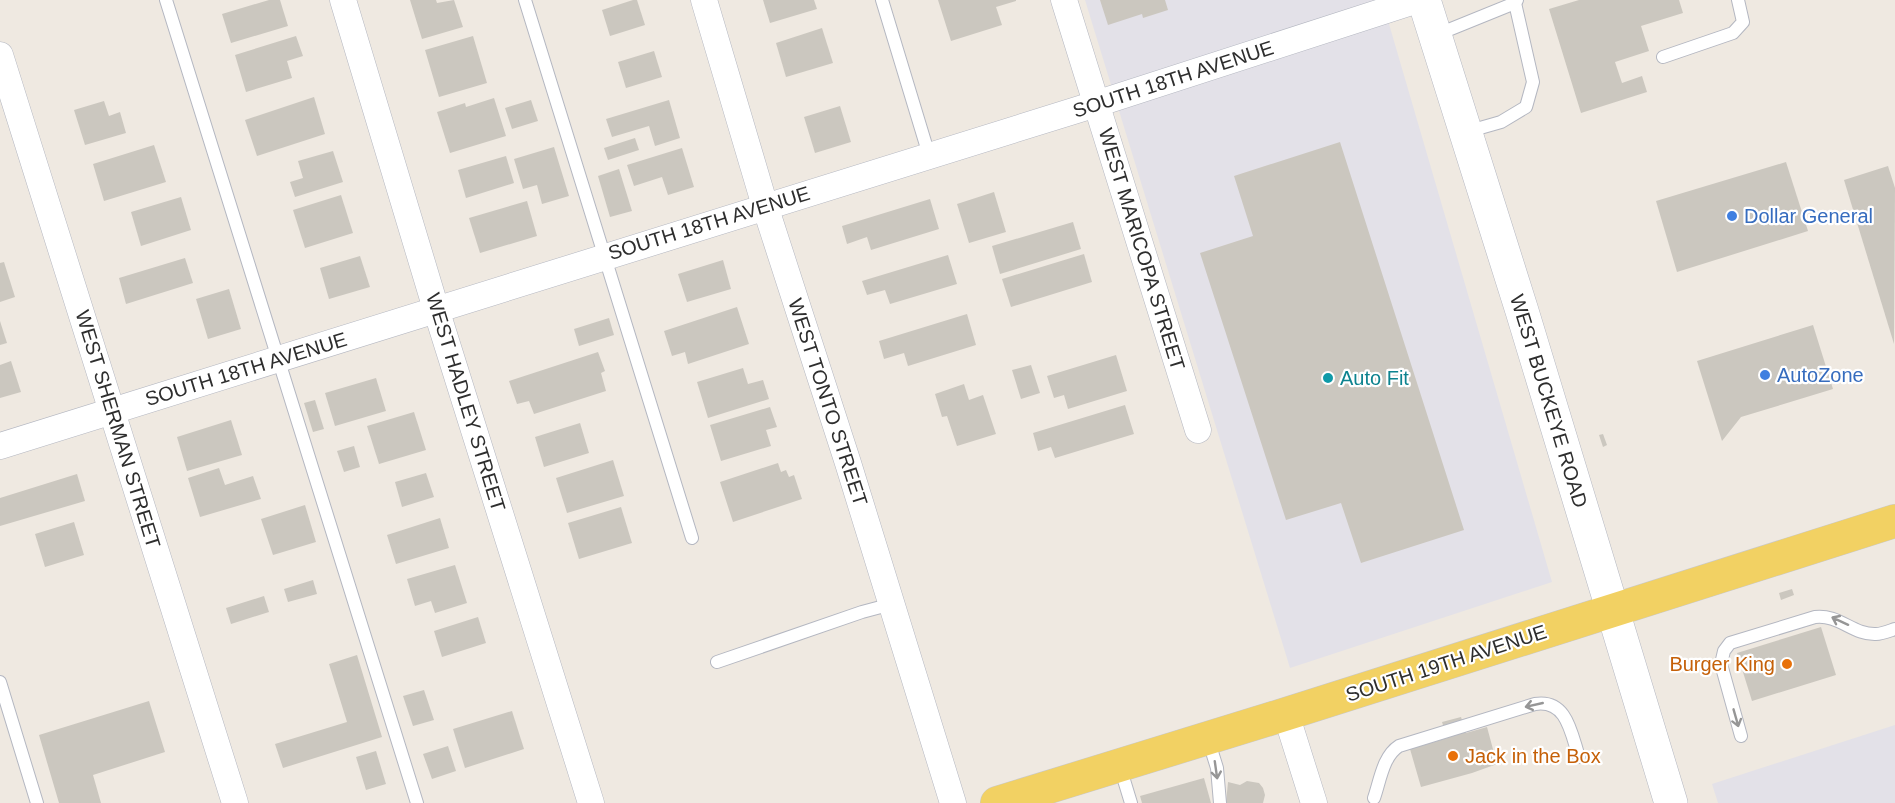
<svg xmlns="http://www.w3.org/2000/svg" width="1895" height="803" viewBox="0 0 1895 803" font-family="Helvetica,sans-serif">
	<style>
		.industrial { fill: #e3e1e8 }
		.building { fill: #cbc7bf }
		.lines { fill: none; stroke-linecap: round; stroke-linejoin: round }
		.lane-casing { stroke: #b4b7c1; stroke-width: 14 }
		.street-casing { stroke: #b4b7c1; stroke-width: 27 }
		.secondary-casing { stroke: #b4b7c1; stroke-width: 34 }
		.primary-casing { stroke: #c9c9c9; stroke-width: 34 }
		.lane { stroke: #fff; stroke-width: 12 }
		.street { stroke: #fff; stroke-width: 26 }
		.secondary { stroke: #fff; stroke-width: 33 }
		.primary { stroke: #f2d163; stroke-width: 33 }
		.oneway { stroke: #969696 }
		.shop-dot { fill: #3f7fe0; stroke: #fff; stroke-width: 2 }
		.culture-dot { fill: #0f9aa8; stroke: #fff; stroke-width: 2 }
		.food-dot { fill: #e8710a; stroke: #fff; stroke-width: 2 }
		.labels { text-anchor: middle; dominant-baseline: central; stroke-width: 4.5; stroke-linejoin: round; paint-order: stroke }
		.street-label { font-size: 20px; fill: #2e2e2e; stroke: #fff }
		.shop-label { font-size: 20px; fill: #366cbe; stroke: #fff; text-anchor: start }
		.culture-label { font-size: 20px; fill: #0d838f; stroke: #fff; text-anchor: start }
		.food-label { font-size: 20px; fill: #c56008; stroke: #fff; text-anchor: end }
	</style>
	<rect width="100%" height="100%" fill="#efe9e1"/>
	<g class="industrial">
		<polygon points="1085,0 1382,0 1552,582 1290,668"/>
		<polygon points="1895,725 1895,803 1718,803 1712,784"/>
	</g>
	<g class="building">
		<polygon points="269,0 280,0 288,26 231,43 222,14"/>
		<polygon points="410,0 436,0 437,3 454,0 463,27 422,39"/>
		<polygon points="633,0 637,0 645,25 610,36 602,10"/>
		<polygon points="763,0 814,0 817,9 770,23"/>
		<polygon points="938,0 1016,0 1016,1 996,7 1002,25 951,41"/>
		<polygon points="1100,0 1165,0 1168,10 1143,18 1142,14 1108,25"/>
		<polygon points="1579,0 1679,0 1683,13 1641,26 1649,51 1615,62 1622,83 1642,76 1647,92 1581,113 1549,9"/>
		<polygon points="822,28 833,63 786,77 776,43"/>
		<polygon points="296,36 303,56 287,61 292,78 246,92 235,55"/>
		<polygon points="473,36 487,83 439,97 425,50"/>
		<polygon points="654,51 662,77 626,88 618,62"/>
		<polygon points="314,97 325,134 257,156 245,120"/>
		<polygon points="494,98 506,136 450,153 437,112 465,103 466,107"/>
		<polygon points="531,100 538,121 512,129 505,108"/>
		<polygon points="669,100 680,138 655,146 649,126 612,137 606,119"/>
		<polygon points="104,101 109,116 120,112 126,133 85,145 74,110"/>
		<polygon points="840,106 851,142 815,153 804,117"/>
		<polygon points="635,138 639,150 608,160 604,148"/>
		<polygon points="1340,142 1464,530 1361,563 1341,503 1286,520 1200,253 1253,236 1234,176"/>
		<polygon points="154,145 166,182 104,201 93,164"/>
		<polygon points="554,147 569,196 542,204 537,185 523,189 514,159"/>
		<polygon points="682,148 694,187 668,195 662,177 634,186 627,165"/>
		<polygon points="333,151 343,182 295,197 290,182 303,178 298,161"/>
		<polygon points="506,156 514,183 466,198 458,170"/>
		<polygon points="1786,162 1808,231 1677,272 1656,201"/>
		<polygon points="1888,166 1895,188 1894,344 1844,180"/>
		<polygon points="619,169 632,211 610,217 598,176"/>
		<polygon points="994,192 1006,232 969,243 957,204"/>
		<polygon points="341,195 353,233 305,248 293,210"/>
		<polygon points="181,197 191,230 141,246 131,212"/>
		<polygon points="930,199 939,229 871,250 867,237 847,244 842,226"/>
		<polygon points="527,201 537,236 480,253 469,218"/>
		<polygon points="1073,222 1081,249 1000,274 992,246"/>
		<polygon points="1084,254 1092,282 1011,307 1002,279"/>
		<polygon points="948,255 957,284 890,304 885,290 867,295 862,281"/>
		<polygon points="360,256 370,287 329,299 320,268"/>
		<polygon points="185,258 193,283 126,304 119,278"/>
		<polygon points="723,260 731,289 687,302 678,274"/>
		<polygon points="4,262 15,297 0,302 0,263"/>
		<polygon points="229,289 241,329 208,339 196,299"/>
		<polygon points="737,307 749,344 688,364 685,352 672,356 664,331"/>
		<polygon points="967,314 976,345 908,366 904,353 884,359 879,341"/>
		<polygon points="609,318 614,335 579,346 574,329"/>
		<polygon points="0,321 7,343 0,345"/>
		<polygon points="1813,325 1833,389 1741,417 1722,441 1697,361"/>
		<polygon points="598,352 605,371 601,373 606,391 534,414 529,401 517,404 509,381"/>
		<polygon points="1116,355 1127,391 1068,409 1064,395 1054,398 1047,376"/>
		<polygon points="11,361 21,392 0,398 0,365"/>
		<polygon points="1031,365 1040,393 1021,399 1012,370"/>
		<polygon points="743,368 748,384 763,380 769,399 708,418 697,382"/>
		<polygon points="376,378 386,411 335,426 325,393"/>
		<polygon points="964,384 969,400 983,395 996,434 957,446 947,416 942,417 935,394"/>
		<polygon points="315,400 324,429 313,432 304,403"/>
		<polygon points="1125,405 1134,434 1055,458 1051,447 1038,451 1033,433"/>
		<polygon points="770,407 777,427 766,430 771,446 721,461 710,425"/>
		<polygon points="414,412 426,450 379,464 367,426"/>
		<polygon points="231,420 242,455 187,471 177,437"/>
		<polygon points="580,423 589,453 544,467 535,437"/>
		<polygon points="1603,434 1607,445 1603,447 1599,435"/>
		<polygon points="354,446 360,467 344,472 337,451"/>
		<polygon points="613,460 624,496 567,513 556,478"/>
		<polygon points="778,463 781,472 786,470 789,477 794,475 802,499 733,522 720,482"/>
		<polygon points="219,468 225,485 253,476 261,499 200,517 188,478"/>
		<polygon points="426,473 434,497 402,507 395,482"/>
		<polygon points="77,474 85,501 0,526 0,498"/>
		<polygon points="305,505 316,542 273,555 261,519"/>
		<polygon points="621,507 632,543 579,559 568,523"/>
		<polygon points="440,518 449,548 396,564 387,535"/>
		<polygon points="74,522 84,555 45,567 35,534"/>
		<polygon points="455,565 467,603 435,613 431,601 415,606 407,579"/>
		<polygon points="313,580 317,594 288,602 284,589"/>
		<polygon points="1792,589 1794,595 1781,600 1779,593"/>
		<polygon points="264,596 269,612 231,624 226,608"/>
		<polygon points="478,617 486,643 442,657 434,631"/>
		<polygon points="1821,627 1836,675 1752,701 1737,653"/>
		<polygon points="357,655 382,737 283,768 275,744 347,722 329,664"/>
		<polygon points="424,690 434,720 413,726 403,696"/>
		<polygon points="149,701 165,752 93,775 101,803 59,803 39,735"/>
		<polygon points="512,711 524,749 465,768 453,729"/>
		<polygon points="1461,717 1466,733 1487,727 1497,764 1472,773 1421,787 1410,749 1447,738 1442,722"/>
		<polygon points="448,746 456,771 432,779 423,754"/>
		<polygon points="376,751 386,784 366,790 356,757"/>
		<polygon points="1204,778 1211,803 1142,803 1140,796"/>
		<polygon points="1247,781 1259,783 1263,788 1265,795 1263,803 1226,803 1228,782 1240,785"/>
	</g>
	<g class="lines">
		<defs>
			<g id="lane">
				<polyline points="166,0 417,803"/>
				<polyline points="525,0 692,538"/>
				<polyline points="882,0 929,155"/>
				<polyline points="1436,35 1515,3 1517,0"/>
				<polyline points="1663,57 1733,33 1743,22 1738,0"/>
				<polyline points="1466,132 1501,122 1526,107 1533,82 1515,3"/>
				<polyline points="717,662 862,612 892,604"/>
				<polyline points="0,682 37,803"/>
				<path d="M1741,736l-20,-72 3,-13 6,-8 85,-26c24,-3 38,18 61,17 6,0 13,-3 19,-5"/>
				<polyline points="1208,739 1217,768 1220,803"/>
				<polyline points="1120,767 1131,803"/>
				<path d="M1374,798c6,-17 9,-42 25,-52l136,-42c32,-5 36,29 44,53"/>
			</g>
			<g id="street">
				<polyline points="343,0 436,309 591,803"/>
				<polyline points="704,0 765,206 848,463 953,803"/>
				<polyline points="1064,0 1198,430"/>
				<polyline points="0,55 235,803"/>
				<polyline points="0,446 1096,104 1418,0"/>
				<polyline points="1286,714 1314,803"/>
			</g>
			<polyline id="secondary" points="1424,0 1522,311 1671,803"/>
			<polyline id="primary" points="997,803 1286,714 1895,521"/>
		</defs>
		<use href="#lane" class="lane-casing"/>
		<use href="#street" class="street-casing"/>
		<use href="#secondary" class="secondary-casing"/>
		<use href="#primary" class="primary-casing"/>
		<use href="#lane" class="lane"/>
		<use href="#street" class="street"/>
		<use href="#secondary" class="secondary"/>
		<use href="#primary" class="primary"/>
	</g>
	<defs><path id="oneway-shaft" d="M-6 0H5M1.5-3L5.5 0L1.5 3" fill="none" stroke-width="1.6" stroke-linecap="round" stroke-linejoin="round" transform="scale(1.5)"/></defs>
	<g class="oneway">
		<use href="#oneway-shaft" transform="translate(1840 621) rotate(-155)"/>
		<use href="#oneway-shaft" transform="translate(1534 705) rotate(167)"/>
		<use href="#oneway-shaft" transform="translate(1736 718) rotate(74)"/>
		<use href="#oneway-shaft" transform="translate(1216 770) rotate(82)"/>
	</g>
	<g class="shop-dot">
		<circle cx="1732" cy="216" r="6"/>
		<circle cx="1765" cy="375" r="6"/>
	</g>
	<circle class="culture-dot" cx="1328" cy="378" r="6"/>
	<g class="food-dot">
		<circle cx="1787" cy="664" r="6"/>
		<circle cx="1453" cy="756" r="6"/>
	</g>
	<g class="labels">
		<g class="street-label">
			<text transform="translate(1173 79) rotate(-18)">SOUTH 18TH AVENUE</text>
			<text transform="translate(709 223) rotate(-17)">SOUTH 18TH AVENUE</text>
			<text transform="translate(1142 249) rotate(73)">WEST MARICOPA STREET</text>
			<text transform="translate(246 369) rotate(-17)">SOUTH 18TH AVENUE</text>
			<text transform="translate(1549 401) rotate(73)">WEST BUCKEYE ROAD</text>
			<text transform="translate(466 402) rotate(73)">WEST HADLEY STREET</text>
			<text transform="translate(828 402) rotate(72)">WEST TONTO STREET</text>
			<text transform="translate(118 429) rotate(73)">WEST SHERMAN STREET</text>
			<text transform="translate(1446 663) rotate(-18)">SOUTH 19TH AVENUE</text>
		</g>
		<g class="shop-label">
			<text x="1744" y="216">Dollar General</text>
			<text x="1777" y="375">AutoZone</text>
		</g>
		<g class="culture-label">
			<text x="1340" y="378">Auto Fit</text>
		</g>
		<g class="food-label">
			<text x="1775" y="664">Burger King</text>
			<text x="1465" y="756" text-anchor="start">Jack in the Box</text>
		</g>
	</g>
</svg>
